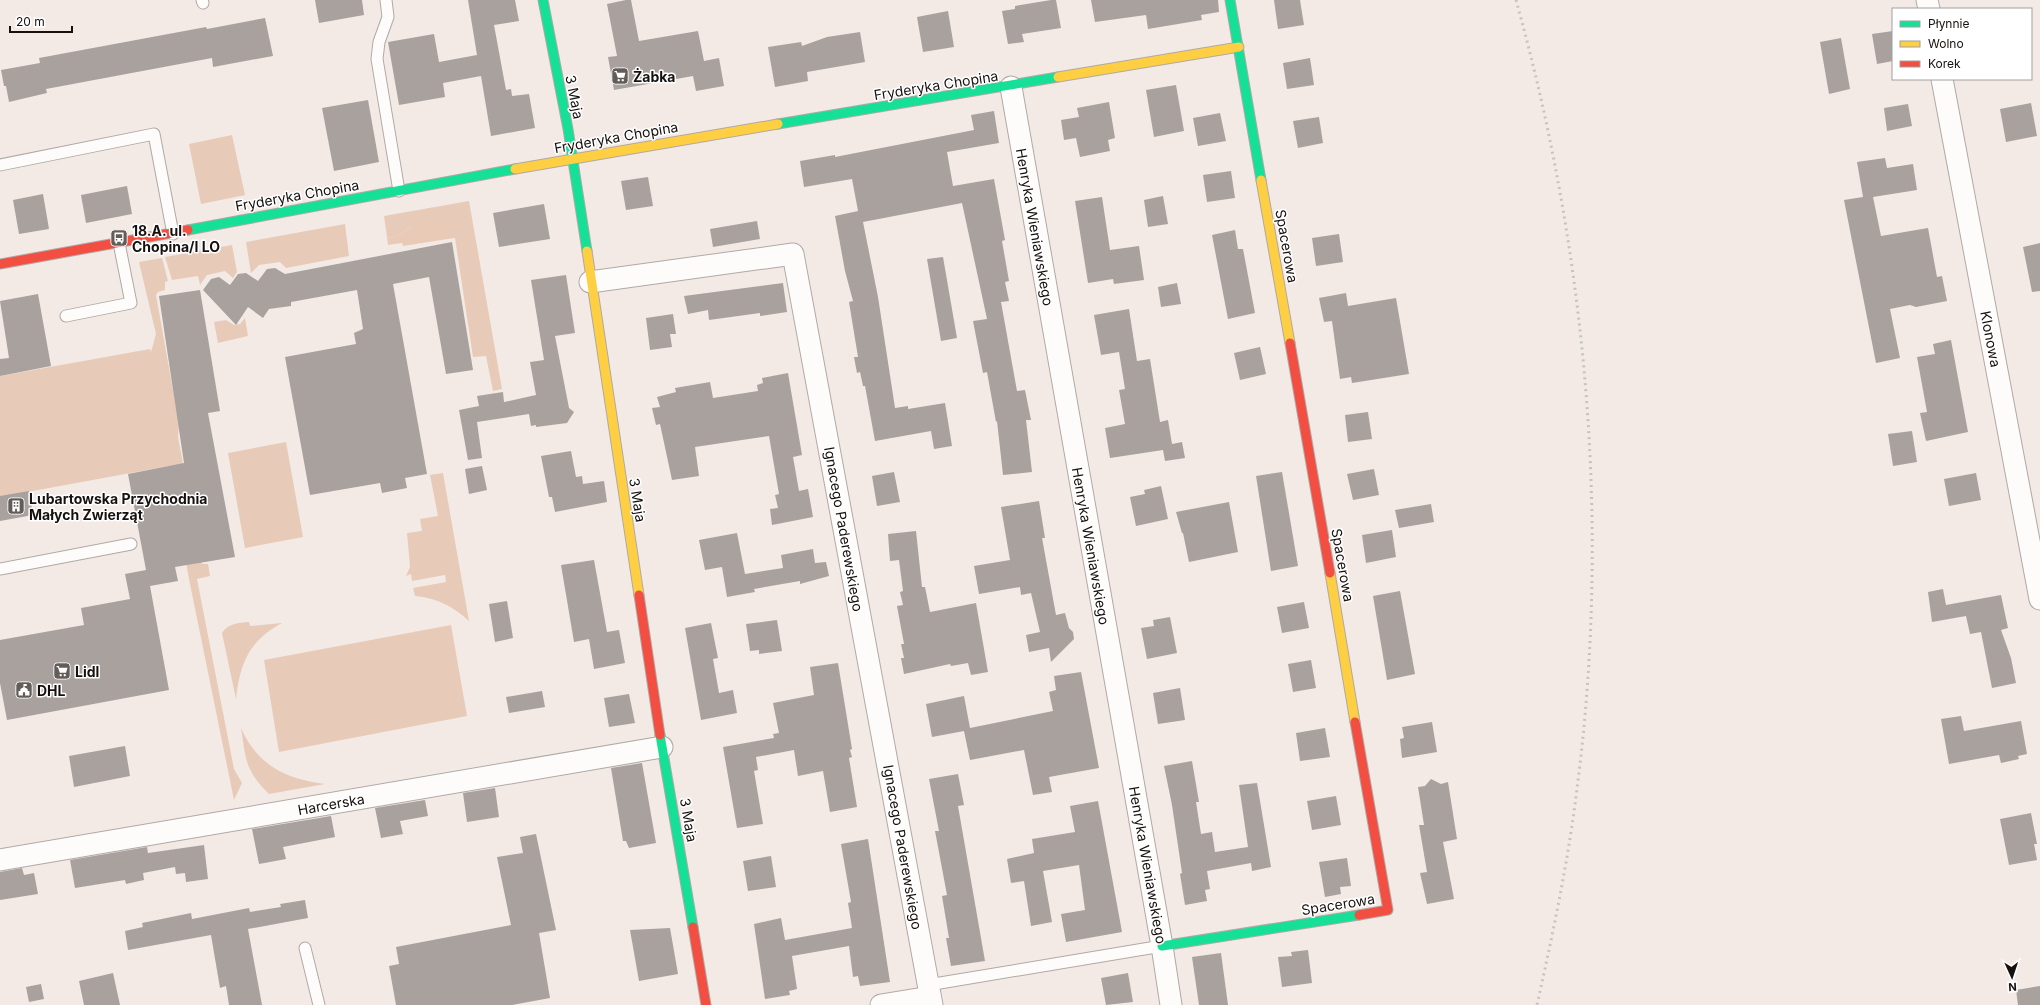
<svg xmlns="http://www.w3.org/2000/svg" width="2040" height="1005" viewBox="0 0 2040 1005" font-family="Inter,sans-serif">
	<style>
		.green { fill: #e7cbb8 }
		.forest { fill: #e9cab7 }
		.building { fill: #a8a19e }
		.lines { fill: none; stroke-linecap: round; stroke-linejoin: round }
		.lane-casing { stroke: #b0a9a5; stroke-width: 13 }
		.street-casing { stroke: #b0a9a5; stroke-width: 23 }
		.fast-casing { stroke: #b0a9a5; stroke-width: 11 }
		.slow-casing { stroke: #b0a9a5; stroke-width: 11 }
		.jam-casing { stroke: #b0a9a5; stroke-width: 11 }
		.lane { stroke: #fdfcfb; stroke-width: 11 }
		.street { stroke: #fdfcfb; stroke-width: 21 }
		.fast { stroke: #16e098; stroke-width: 9 }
		.slow { stroke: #ffcf43; stroke-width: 9 }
		.jam { stroke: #f24e42; stroke-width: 9 }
		.rail { stroke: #c5c3c2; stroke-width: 3; stroke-dasharray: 2 4; stroke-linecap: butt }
		.labels { text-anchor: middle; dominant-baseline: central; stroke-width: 3; stroke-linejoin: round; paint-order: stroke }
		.poi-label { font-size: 14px; font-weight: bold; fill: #16110e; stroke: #fff; text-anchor: start }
		.street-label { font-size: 14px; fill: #16110e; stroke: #fff }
	</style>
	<rect width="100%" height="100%" fill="#f3eae5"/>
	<g class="green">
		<polygon points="232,135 245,195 201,204 189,144"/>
		<polygon points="469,201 502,389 493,391 486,356 473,357 455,238 448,239 448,234 412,227 393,238 387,237 384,216"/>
		<polygon points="345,224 349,256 286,268 280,262 259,265 251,273 246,242"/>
		<polygon points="232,245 237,272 233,278 225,271 207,275 200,285 198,276 172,280 165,257"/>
		<polygon points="162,258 168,281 165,282 165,290 158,292 156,295 179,424 178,437 202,564 208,564 210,576 197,579 234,769 242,783 234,800 189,579 169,466 0,497 0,376 150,349 151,352 156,334 139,262"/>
		<polygon points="245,318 248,336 218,343 214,322 226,320 234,325 240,324"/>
		<polygon points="286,442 303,537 245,548 228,453"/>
		<path d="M443,473l26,148c-15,-14 -32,-23 -54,-25l-2,-8 33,-6 -1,-7 -33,6 -1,-7 -5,2 4,-9 -3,-34 15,-2 -2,-12 18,-3 -8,-41z"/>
		<path d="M249,622l1,4 32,-3c-33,18 -42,40 -46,76l-14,-66c6,-10 17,-10 27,-11z"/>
		<polygon points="451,625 467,716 279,752 264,660"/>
		<path d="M241,728c17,38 45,51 84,56l-56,10c-24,-23 -23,-35 -28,-66z"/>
	</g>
	<polygon class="forest" points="430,222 443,226 448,234 448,239 403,246 402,243 388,245 387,237 393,238 412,227"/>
	<g class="building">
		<polygon points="315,0 362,0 364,15 319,23"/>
		<polygon points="468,0 515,0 519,21 494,25 506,90 511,89 512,96 529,94 535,128 491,136 481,76 443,83 445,97 399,105 388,42 434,34 439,62 477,55"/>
		<polygon points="626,0 631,0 639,41 698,31 704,61 719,58 724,86 696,91 693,76 614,90 608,57 617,56 607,4"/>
		<polygon points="1051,0 1056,0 1061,28 1022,34 1024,42 1008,44 1002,11 1015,9 1015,6"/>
		<polygon points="1091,0 1218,0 1219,12 1201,15 1202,20 1148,29 1146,15 1095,22"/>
		<polygon points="1274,0 1300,0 1304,25 1278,29"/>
		<polygon points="948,11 954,47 923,52 917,17"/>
		<polygon points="265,18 273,56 213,67 212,58 46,89 47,93 9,102 6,86 4,86 1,70 40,63 39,58 206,27 207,29"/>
		<polygon points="1893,31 1893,61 1877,64 1872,34"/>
		<polygon points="860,32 865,62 807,72 808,81 775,87 768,47 801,42 802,46 827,37"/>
		<polygon points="1841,38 1850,89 1829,94 1820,42"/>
		<polygon points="1310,58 1314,85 1287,89 1283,63"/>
		<polygon points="1176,85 1184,131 1154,137 1146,90"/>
		<polygon points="368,100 379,162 334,171 322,108"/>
		<polygon points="1109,102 1115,138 1108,140 1110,151 1080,157 1076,138 1064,140 1061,120 1079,117 1077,108"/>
		<polygon points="2031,103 2037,136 2006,142 2000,109"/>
		<polygon points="1908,104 1912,126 1887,131 1884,108"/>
		<polygon points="994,111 999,143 947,152 953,186 994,179 1005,240 1002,241 1009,281 1005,282 1009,301 1001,302 1017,391 1025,390 1031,420 1026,420 1032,472 1003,475 997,421 996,422 987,372 983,373 973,321 987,319 962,203 863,222 878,297 895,408 908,406 908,409 945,403 952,446 934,449 931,431 875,441 865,386 863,386 860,372 857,373 854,357 858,357 849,302 853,301 845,271 835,216 858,211 852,179 804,187 800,161 835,155 835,157 974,130 971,115"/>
		<polygon points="1220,113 1226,141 1198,146 1193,118"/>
		<polygon points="1319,117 1323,143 1298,148 1293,121"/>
		<polygon points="1885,158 1887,168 1913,164 1917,190 1873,197 1881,236 1928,228 1937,277 1942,276 1947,301 1916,307 1910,305 1890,309 1900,358 1876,363 1844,200 1863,197 1857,162"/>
		<polygon points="1231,171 1235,198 1207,202 1203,175"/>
		<polygon points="648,177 653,206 626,210 621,181"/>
		<polygon points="127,186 132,214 86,223 81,195"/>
		<polygon points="43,194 49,229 19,234 13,200"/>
		<polygon points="1163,196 1168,224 1148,227 1144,200"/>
		<polygon points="1102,197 1110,250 1139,246 1144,280 1114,284 1113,279 1088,283 1075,201"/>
		<polygon points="544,204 550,239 499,247 493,213"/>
		<polygon points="757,221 760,239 713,247 710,229"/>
		<polygon points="1235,230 1238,249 1243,249 1255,313 1228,319 1212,235"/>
		<polygon points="1339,234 1343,262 1316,266 1312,238"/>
		<polygon points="452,242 473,370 446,374 429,277 393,284 427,474 405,478 407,488 382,493 380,483 310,495 285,357 356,344 354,333 363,329 357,290 291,302 291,306 269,309 263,318 248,307 236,325 203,290 211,279 219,277 230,285 238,274 246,273 258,281 267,269 275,268 285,274"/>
		<polygon points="2040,243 2040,291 2032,292 2023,247"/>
		<polygon points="943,257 957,338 941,341 927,259"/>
		<polygon points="566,275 575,333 555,336 569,408 574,412 567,423 536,427 536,425 531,426 529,414 477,422 482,458 468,460 459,410 479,406 477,396 503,392 504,402 536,395 530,362 544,360 531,280"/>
		<polygon points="783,283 787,312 760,316 760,313 709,320 708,310 688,314 684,296"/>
		<polygon points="1177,283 1181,304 1161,307 1158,287"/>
		<polygon points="200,290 220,411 208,413 235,557 175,567 178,581 150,586 169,690 7,720 0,683 0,640 84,625 81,608 130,599 125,574 146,570 128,474 184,463 159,296"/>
		<polygon points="1346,293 1348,306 1396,298 1409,374 1352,383 1351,377 1340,379 1332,321 1324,322 1319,298"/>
		<polygon points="38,294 51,366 0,376 0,359 9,358 0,301"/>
		<polygon points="1129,309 1137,361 1150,359 1160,422 1168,420 1172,444 1182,442 1185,458 1165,461 1163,450 1110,458 1105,428 1125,424 1119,390 1125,389 1119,352 1101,355 1094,315"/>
		<polygon points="673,314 676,334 670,334 672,347 650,350 646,318"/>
		<polygon points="1951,340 1968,432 1926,441 1920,413 1927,412 1917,357 1935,354 1933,344"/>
		<polygon points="1260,347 1266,374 1240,380 1234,353"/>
		<polygon points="788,373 802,455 793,457 799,491 808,489 813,517 772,525 770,509 778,508 775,495 779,494 769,436 695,447 699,476 672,480 660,424 656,425 652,408 660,407 657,397 676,392 675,388 710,382 713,398 758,391 757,385 763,383 762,378"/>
		<polygon points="1368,412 1372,439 1348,442 1345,415"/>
		<polygon points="1912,431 1917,462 1893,466 1888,434"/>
		<polygon points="571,451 576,477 582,476 583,484 604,481 607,502 555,512 552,497 549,497 541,456"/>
		<polygon points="482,466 487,490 469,494 465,469"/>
		<polygon points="1374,469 1379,495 1353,500 1347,474"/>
		<polygon points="894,472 900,502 877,506 872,476"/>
		<polygon points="1282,472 1298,566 1271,571 1256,476"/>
		<polygon points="1976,473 1981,500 1949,506 1944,479"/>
		<polygon points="1161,486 1168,519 1136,526 1130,497 1145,494 1144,490"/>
		<polygon points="29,491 33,515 0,521 0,496"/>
		<polygon points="1039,501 1045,538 1042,538 1056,615 1065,613 1069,628 1073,632 1074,639 1051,662 1049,648 1029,652 1026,635 1040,632 1031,593 1021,595 1020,587 979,594 974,566 1010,560 1001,507"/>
		<polygon points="1229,502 1238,552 1189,562 1183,533 1182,533 1176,512"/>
		<polygon points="1431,504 1434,522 1399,528 1395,510"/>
		<polygon points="1392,530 1396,557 1366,563 1362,535"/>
		<polygon points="916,531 922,587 925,587 930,612 976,603 988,672 971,675 968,663 951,666 950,664 904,674 901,658 904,658 901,644 904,644 897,606 903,605 900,592 903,591 899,560 890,561 888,534"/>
		<polygon points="737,533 745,574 783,568 781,555 813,549 815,563 826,562 829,576 800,584 800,581 754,589 755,592 727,597 722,567 705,570 699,540"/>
		<polygon points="594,560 607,632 619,630 625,663 594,669 589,639 574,642 561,565"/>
		<polygon points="1943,589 1946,605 2001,595 2008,628 2001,630 2011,658 2016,683 1992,688 1981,632 1970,634 1966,616 1932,622 1928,592"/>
		<polygon points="1400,591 1415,674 1387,680 1373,596"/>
		<polygon points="507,601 513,638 495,642 489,604"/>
		<polygon points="1304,602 1309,628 1282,633 1277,607"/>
		<polygon points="1170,617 1177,653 1147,659 1141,628 1154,626 1153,620"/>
		<polygon points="777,620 782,651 759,654 759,650 750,651 746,624"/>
		<polygon points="711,623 718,658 713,659 719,693 733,690 737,713 701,720 685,628"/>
		<polygon points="1311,660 1316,688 1293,692 1288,664"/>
		<polygon points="838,663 852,749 850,750 852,757 849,758 857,807 830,812 823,771 798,776 794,750 756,757 758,770 754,771 763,824 737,828 723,747 774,738 773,734 779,733 773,703 814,695 810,667"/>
		<polygon points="1081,672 1099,768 1049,777 1052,792 1033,795 1024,750 970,760 964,731 932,737 926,704 964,696 970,728 1053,711 1049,692 1056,690 1054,676"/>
		<polygon points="1180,688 1185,720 1158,724 1153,693"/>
		<polygon points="542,691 545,707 509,713 506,697"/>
		<polygon points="629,694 635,723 609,727 604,698"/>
		<polygon points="1961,716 1964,731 2021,721 2027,754 2018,756 2019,759 2001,763 1999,755 1949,764 1941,719"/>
		<polygon points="1432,722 1437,752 1402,758 1400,739 1404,738 1402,727"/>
		<polygon points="1325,728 1330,757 1300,761 1296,733"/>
		<polygon points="125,746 130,776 74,787 69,756"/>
		<polygon points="1192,761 1199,802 1196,802 1201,834 1212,832 1215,852 1248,847 1239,785 1257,783 1271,867 1252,871 1251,863 1207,871 1210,889 1205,890 1207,901 1185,905 1180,874 1182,873 1172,805 1164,766"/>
		<polygon points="642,763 656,843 629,848 626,841 623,841 611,768"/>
		<polygon points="958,774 964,805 958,806 985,961 951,966 946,938 949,938 942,896 947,895 935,831 939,831 929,779"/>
		<polygon points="1431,779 1441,784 1448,782 1457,839 1443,842 1454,899 1427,904 1420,873 1427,872 1419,825 1424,825 1418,787 1425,786"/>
		<polygon points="495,788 499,817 467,822 463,793"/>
		<polygon points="1336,796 1341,825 1312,830 1307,801"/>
		<polygon points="425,800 428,816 400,821 403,834 381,838 375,808"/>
		<polygon points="1098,801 1122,932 1066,942 1061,914 1085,910 1079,865 1043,871 1052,922 1031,926 1024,881 1011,883 1007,859 1034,853 1032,839 1075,832 1070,806"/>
		<polygon points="2031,813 2037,844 2034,844 2037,860 2009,865 2000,819"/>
		<polygon points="331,816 335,837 283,847 286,859 259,864 252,829"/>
		<polygon points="536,834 556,930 539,933 550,998 512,1005 396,1005 389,966 399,964 396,947 511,925 497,857 523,853 520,837"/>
		<polygon points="868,839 890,982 860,986 858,976 853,977 849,946 792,956 797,989 789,991 790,995 765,999 754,924 781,918 785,940 852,928 848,903 851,902 841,844"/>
		<polygon points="204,845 208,879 186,882 185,873 176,874 175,867 143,873 144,880 126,884 125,880 75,888 70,860 147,847 148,853"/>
		<polygon points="771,856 776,887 748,891 743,861"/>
		<polygon points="1347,858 1351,886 1340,887 1341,894 1325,897 1319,862"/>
		<polygon points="22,868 24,875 34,873 38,894 0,900 0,872"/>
		<polygon points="305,900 308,918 248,929 262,1005 229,1005 226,986 220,988 211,935 128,950 125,931 143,927 142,923 191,913 192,919 249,908 250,912 281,907 280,904"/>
		<polygon points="670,928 678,974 639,981 630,930"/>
		<polygon points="1308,950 1312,983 1282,987 1278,957 1292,956 1291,952"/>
		<polygon points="1221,953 1228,1005 1199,1005 1192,957"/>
		<polygon points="113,973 120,1005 84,1005 79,981"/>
		<polygon points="1128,973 1133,1002 1106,1005 1101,978"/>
		<polygon points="41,984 44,999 29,1002 26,987"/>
		<polygon points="2040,986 2040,1005 2018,1005 2016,990"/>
	</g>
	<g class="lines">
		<defs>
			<g id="lane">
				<polyline points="202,0 203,3"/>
				<polyline points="386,0 388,17 379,42 377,59 399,191"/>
				<polyline points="0,165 154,134 173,234"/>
				<polyline points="66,316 131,303 119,243"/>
				<polyline points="0,569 131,544"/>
				<polyline points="305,948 319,1005"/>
				<polyline points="928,985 1162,946"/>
			</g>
			<g id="street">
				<polyline points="1927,0 1929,9"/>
				<polyline points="1942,79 2040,599"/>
				<polyline points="1011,87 1162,946 1171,1005"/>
				<polyline points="590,282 793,254 932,1005"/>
				<polyline points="0,860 662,747"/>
				<polyline points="881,1005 930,997"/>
			</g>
			<g id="fast">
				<polyline points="543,0 568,129 587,251"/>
				<polyline points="1230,0 1261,180"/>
				<polyline points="778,124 1058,77"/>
				<polyline points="188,230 515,169"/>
				<polyline points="660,735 693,927"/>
				<polyline points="1162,946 1359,915"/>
			</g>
			<g id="slow">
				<polyline points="1058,77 1239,47"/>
				<polyline points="515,169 778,124"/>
				<polyline points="1261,180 1290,343"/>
				<polyline points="587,251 639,595"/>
				<polyline points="1330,573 1355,722"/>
			</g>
			<g id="jam">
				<polyline points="0,264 188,230"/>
				<polyline points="1290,343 1330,573"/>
				<polyline points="639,595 660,735"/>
				<polyline points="1355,722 1388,910 1359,915"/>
				<polyline points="693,927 706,1005"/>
			</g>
		</defs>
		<use href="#lane" class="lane-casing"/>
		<use href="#street" class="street-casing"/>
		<use href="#fast" class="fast-casing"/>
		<use href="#slow" class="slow-casing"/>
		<use href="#jam" class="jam-casing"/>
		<use href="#lane" class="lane"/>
		<use href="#street" class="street"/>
		<use href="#fast" class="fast"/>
		<use href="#slow" class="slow"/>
		<use href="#jam" class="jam"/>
		<path class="rail" d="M1516,0c71,255 95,526 61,789 -9,73 -24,144 -40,216"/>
	</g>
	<defs>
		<symbol id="supermarket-square" viewBox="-11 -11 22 22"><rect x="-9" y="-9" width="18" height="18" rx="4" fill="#635d59" stroke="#fff"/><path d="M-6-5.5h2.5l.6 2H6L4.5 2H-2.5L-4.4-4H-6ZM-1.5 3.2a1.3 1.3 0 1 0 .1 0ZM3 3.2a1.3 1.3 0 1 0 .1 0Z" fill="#fff"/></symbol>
		<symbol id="bus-square" viewBox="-11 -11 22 22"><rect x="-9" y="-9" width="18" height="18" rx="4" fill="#635d59" stroke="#fff"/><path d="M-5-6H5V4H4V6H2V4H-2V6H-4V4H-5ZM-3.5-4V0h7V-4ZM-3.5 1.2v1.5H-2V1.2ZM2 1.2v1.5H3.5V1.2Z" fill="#fff"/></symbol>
		<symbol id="building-square" viewBox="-11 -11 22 22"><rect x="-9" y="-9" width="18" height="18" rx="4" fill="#635d59" stroke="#fff"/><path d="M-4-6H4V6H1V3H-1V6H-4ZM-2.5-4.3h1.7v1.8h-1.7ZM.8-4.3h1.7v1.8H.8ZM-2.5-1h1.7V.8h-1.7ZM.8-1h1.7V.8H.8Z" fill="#fff"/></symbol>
		<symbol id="civic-square" viewBox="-11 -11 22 22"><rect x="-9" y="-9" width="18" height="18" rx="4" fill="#635d59" stroke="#fff"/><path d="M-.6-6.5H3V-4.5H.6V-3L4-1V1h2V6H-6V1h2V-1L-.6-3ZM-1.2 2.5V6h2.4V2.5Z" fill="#fff"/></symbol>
	</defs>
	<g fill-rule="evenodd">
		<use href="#supermarket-square" x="610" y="66" width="20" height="20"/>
		<use href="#bus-square" x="109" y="228" width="20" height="20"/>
		<use href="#building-square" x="6" y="496" width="20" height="20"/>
		<use href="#supermarket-square" x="52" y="661" width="20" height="20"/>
		<use href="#civic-square" x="14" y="680" width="20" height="20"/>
	</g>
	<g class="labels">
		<g class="poi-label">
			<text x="633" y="76">Żabka</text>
			<text x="132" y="230">18.A. ul.<tspan x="132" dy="16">Chopina/I LO</tspan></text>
			<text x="29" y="498">Lubartowska Przychodnia<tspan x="29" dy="16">Małych Zwierząt</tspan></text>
			<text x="75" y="671">Lidl</text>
			<text x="37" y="690">DHL</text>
		</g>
		<g class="street-label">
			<text transform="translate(936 85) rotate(-9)">Fryderyka Chopina</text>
			<text transform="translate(575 97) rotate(79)">3 Maja</text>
			<text transform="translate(616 137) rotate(-10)">Fryderyka Chopina</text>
			<text transform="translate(297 195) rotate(-10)">Fryderyka Chopina</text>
			<text transform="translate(1035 227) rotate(80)">Henryka Wieniawskiego</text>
			<text transform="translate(1287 246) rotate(80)">Spacerowa</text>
			<text transform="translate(1991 339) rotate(79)">Klonowa</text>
			<text transform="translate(638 500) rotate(81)">3 Maja</text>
			<text transform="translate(844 529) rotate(80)">Ignacego Paderewskiego</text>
			<text transform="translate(1091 546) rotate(80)">Henryka Wieniawskiego</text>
			<text transform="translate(1343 565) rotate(80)">Spacerowa</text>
			<text transform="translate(331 804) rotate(-10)">Harcerska</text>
			<text transform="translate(689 820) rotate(80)">3 Maja</text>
			<text transform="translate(903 847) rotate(80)">Ignacego Paderewskiego</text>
			<text transform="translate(1148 865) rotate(80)">Henryka Wieniawskiego</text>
			<text transform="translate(1338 904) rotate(-9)">Spacerowa</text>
		</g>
	</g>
	<rect x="1892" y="8" width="140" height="72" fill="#ffffff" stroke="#a2a09f"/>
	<rect x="1900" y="21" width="20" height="6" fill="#16e098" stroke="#a2a09f"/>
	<text x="1928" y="28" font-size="12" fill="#16110e">Płynnie</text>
	<rect x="1900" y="41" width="20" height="6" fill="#ffcf43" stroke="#a2a09f"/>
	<text x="1928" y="48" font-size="12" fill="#16110e">Wolno</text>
	<rect x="1900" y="61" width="20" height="6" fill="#f24e42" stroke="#a2a09f"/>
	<text x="1928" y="68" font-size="12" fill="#16110e">Korek</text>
	<g transform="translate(2012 977) rotate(177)" stroke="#ffffff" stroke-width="3" paint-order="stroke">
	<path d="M0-3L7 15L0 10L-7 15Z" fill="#16110e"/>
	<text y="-6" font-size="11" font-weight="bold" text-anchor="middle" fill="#16110e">N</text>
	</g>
	<path d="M10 26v6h62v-6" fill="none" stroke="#16110e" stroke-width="2"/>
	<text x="16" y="26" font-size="12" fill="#16110e" stroke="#ffffff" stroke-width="3" paint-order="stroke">20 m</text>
</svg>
